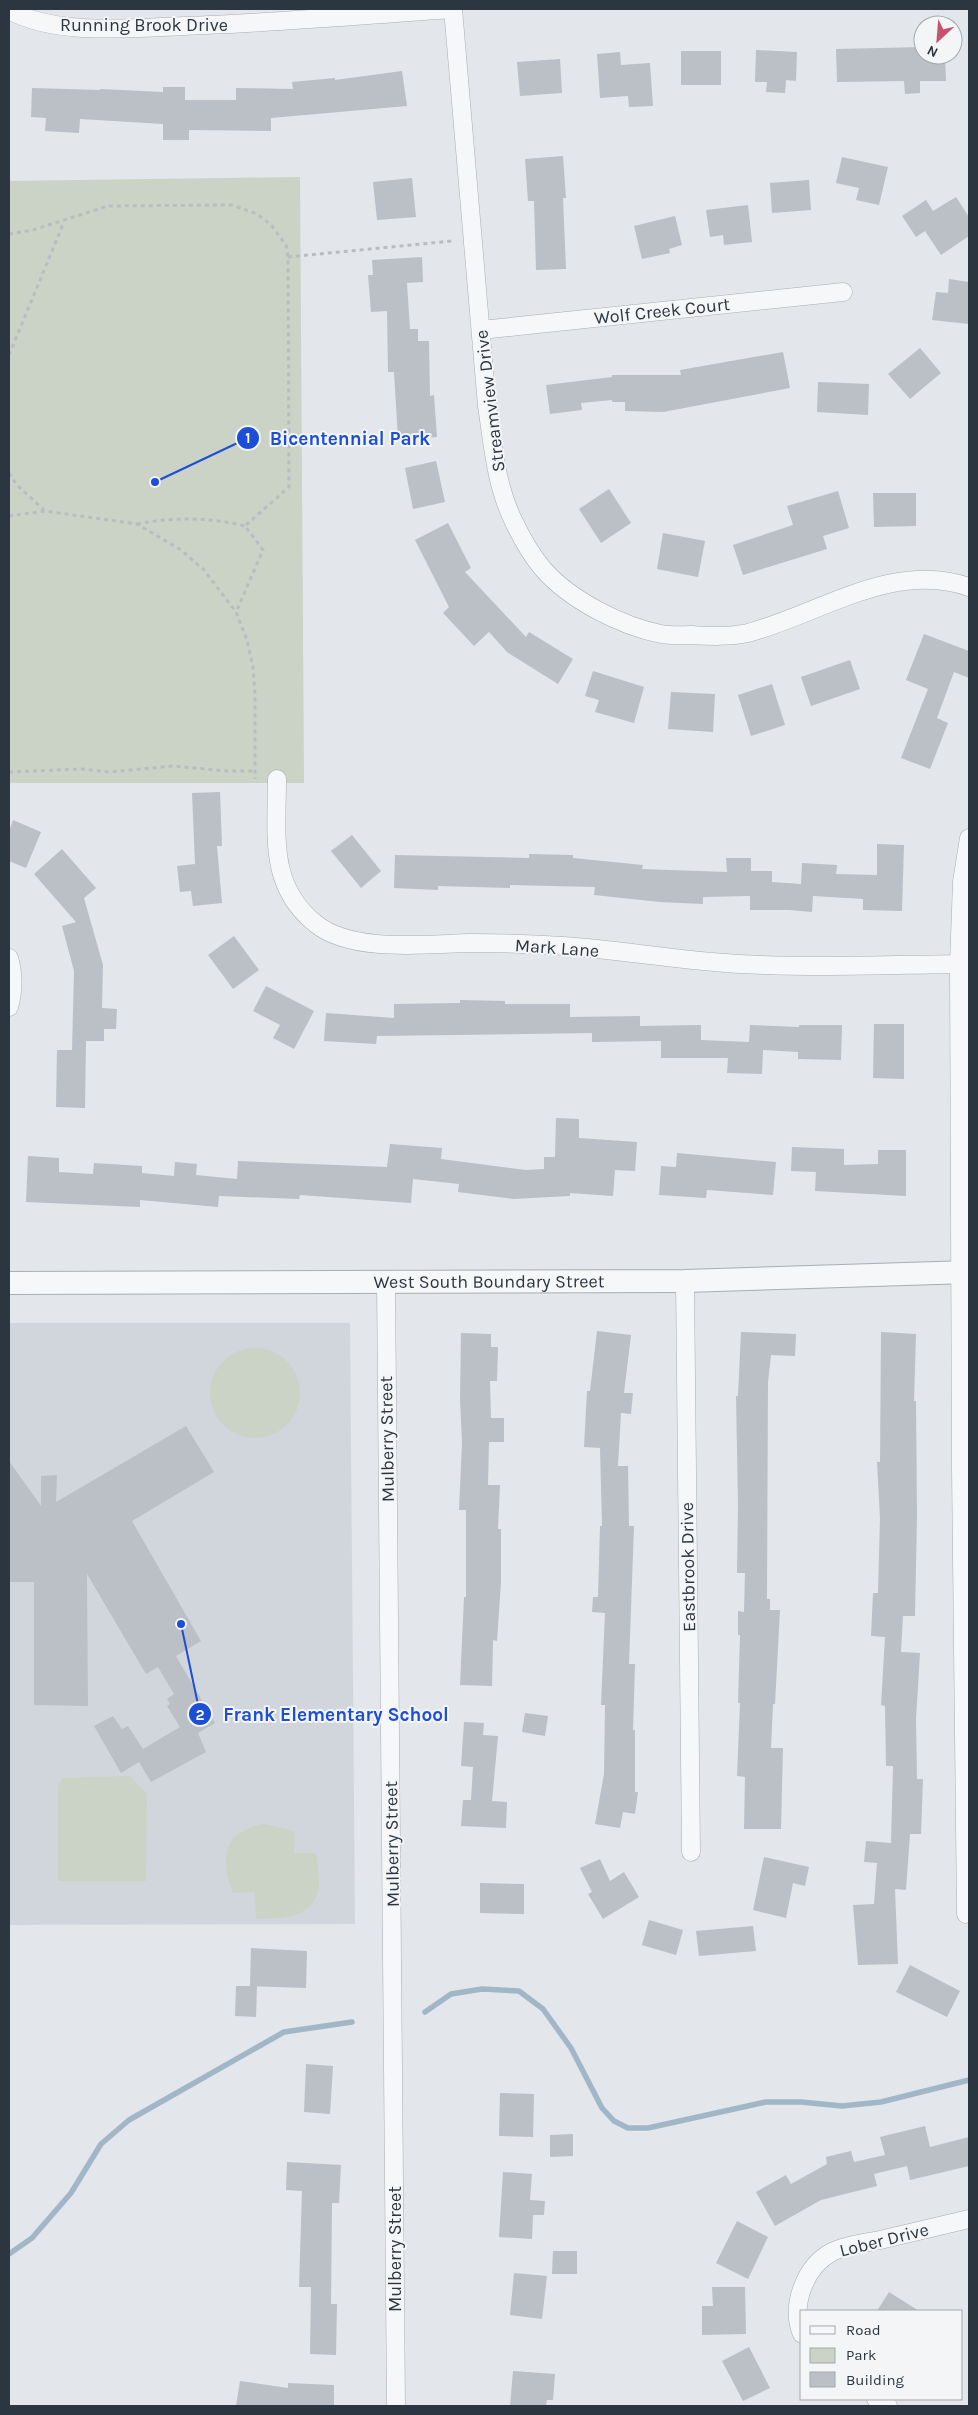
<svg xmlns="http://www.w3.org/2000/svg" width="978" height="2415" viewBox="0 0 978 2415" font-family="Karla,sans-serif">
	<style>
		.built { fill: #d1d6dc }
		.park { fill: #cad3c5 }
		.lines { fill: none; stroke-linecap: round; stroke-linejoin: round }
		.stream { stroke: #a1b7c7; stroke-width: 5.5 }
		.building { fill: #bac0c6 }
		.minor-casing { stroke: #a8aeb4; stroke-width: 19 }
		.tertiary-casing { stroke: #a8aeb4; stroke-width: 24 }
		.path { stroke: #b9bdc2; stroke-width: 3; stroke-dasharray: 4 4; stroke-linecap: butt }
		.minor { stroke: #f5f7f9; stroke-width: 18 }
		.tertiary { stroke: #f5f7f9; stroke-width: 22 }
		.labels { text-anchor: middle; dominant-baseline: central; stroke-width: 4; stroke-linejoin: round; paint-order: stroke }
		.street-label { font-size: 18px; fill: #2c3641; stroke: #f3f5f7 }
		.leader { fill: none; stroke: #1d4ed8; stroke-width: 2 }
		.callout-dot { fill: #1d4ed8; stroke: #f3f5f7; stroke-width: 2 }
		.mark-label { font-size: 15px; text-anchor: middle; font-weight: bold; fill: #fff }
		.callout-label { font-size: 19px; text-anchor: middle; font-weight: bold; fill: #1d4ed8; stroke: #f3f5f7; stroke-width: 4; stroke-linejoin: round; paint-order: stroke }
	</style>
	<rect width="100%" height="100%" fill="#e3e6ea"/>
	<polygon class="built" points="9,1323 350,1323 355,1924 9,1925"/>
	<g class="park">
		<polygon points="300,177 304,783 9,783 9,181"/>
		<circle cx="255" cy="1393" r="45"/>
		<polygon points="130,1776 147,1794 146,1881 58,1881 58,1787 62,1778"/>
		<path d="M263,1824l32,7 -1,22h22c1,11 5,28 2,39 -9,28 -38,26 -62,27l-1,-27 -22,1c-13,-34 -11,-61 30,-69z"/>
	</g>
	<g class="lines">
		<g class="stream">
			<polyline points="425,2012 451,1994 482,1989 519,1991 543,2009 571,2048 602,2108 614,2121 628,2128 648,2128 766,2102 801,2102 842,2106 881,2102 969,2080"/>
			<polyline points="9,2254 32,2238 71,2193 101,2144 129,2120 284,2032 352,2022"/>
		</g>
	</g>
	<g class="building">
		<polygon points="923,47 923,55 945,55 946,81 920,81 920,93 905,94 904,81 837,82 836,49"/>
		<polygon points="756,50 797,52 796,81 786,80 785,93 766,92 767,82 755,82"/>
		<rect x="681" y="51" width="40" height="34"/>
		<polygon points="620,52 621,65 650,63 653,106 629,107 628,96 600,98 597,54"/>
		<polygon points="560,59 562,93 520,96 517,62"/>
		<polygon points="402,71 407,106 271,118 271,131 189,130 189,140 163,140 163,124 80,119 79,133 45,131 46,118 31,117 32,88 100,90 100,89 163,92 163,87 185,87 185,100 236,100 236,88 293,89 292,82 335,78 335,80"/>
		<polygon points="563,156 566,198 563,198 566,269 536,270 534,201 528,201 525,159"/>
		<polygon points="842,157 888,167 879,205 856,200 859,188 836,183"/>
		<polygon points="412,178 416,217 377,220 373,182"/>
		<polygon points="809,180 811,210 772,213 770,183"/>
		<polygon points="956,197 969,217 969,236 941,255 925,231 916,237 902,216 926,200 933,211"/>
		<polygon points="748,205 752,242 724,245 723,235 710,237 706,210"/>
		<polygon points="675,216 682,245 669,249 670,253 642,259 634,226"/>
		<polygon points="422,257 423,282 407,283 410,329 418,329 418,341 429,341 430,396 434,395 437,437 398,439 394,372 388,372 387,311 371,312 368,275 373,275 372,260"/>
		<polygon points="949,279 969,282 969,324 932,320 936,292 948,293"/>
		<polygon points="920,348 941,373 910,399 888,374"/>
		<polygon points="783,352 790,388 663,412 625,411 625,402 612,402 612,400 581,403 582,410 550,414 546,385 612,377 612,375 681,375 680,370"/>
		<polygon points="818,382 869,384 868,415 817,412"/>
		<polygon points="436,461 445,502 413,509 405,468"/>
		<polygon points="609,489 631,523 601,543 579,509"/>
		<polygon points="838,491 849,528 823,536 827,549 743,575 733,545 793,525 787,506"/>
		<polygon points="873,493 916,493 916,526 874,527"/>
		<polygon points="448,523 471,568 465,572 526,637 529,632 573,659 558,684 507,652 489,632 474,646 443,613 449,607 415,540"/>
		<polygon points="663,533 705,541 698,577 657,569"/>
		<polygon points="924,634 969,651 969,678 954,672 937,718 948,723 930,769 901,758 928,689 906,680"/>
		<polygon points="850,660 860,689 811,706 801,677"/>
		<polygon points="593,671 644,687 634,723 595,712 599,700 585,696"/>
		<polygon points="772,684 785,725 751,736 738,695"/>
		<polygon points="671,692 715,694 713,732 668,729"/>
		<polygon points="220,792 222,846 217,846 222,903 193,906 191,891 180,892 177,866 195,864 192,793"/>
		<polygon points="13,820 41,832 26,868 9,861 9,832"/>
		<polygon points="352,835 381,871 361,888 331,851"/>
		<polygon points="877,844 904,845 902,911 863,910 863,899 813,896 812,912 789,910 750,910 750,896 703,897 703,904 660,902 594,895 595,887 510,885 510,888 438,886 438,890 394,888 395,855 529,858 529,854 573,855 573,858 643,865 642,869 727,872 726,858 751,858 751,871 772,871 772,882 801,884 802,863 837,865 836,874 877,875"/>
		<polygon points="62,849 96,888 84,898 103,965 102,1008 117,1009 116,1029 104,1029 104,1041 86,1041 85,1108 56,1107 57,1050 72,1050 74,971 62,926 76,922 34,874"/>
		<polygon points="234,936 259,970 233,989 208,955"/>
		<polygon points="266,986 314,1011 294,1049 273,1038 280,1025 253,1011"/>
		<polygon points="460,1000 505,1001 505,1004 570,1004 570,1017 640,1016 640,1026 701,1025 701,1040 749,1042 750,1025 799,1027 799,1025 842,1025 841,1060 798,1059 798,1052 763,1050 762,1074 727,1073 728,1058 661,1058 661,1041 592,1042 592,1033 377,1036 376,1044 324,1041 326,1013 394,1018 394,1004 460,1003"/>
		<polygon points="874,1024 904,1024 904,1079 873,1078"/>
		<polygon points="556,1118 579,1119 579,1138 637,1142 635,1171 615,1170 613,1196 570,1193 570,1196 513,1199 458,1192 459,1184 413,1179 411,1203 300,1195 299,1199 219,1196 218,1207 140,1200 140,1207 26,1202 28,1156 59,1158 59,1172 93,1174 94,1163 142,1166 142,1173 174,1176 175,1162 197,1164 196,1175 237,1179 238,1161 387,1167 390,1144 442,1148 441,1159 526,1170 544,1169 544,1157 555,1157"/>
		<polygon points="792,1147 844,1149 844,1165 878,1164 878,1150 906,1150 906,1196 815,1191 816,1172 791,1171"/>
		<polygon points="677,1153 776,1162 773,1195 707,1190 706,1198 659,1195 661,1166 676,1167"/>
		<polygon points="597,1331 631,1335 624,1393 633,1393 631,1414 621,1413 618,1466 628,1466 629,1526 634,1526 629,1664 635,1664 633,1730 635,1730 635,1792 638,1792 635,1814 623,1812 620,1828 595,1824 604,1774 605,1705 601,1705 605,1613 592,1612 593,1597 598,1597 600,1526 602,1526 600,1448 584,1447 587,1391 590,1391"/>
		<polygon points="741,1332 796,1334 795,1356 771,1355 768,1382 767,1599 770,1599 770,1610 780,1610 775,1704 773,1704 771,1748 783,1748 781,1829 744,1829 745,1777 737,1776 740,1703 738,1703 740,1635 738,1635 738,1611 744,1612 745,1573 737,1573 738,1506 736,1396 738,1396"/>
		<polygon points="881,1332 916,1334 914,1401 916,1401 917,1515 915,1616 903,1616 901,1652 920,1653 916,1719 917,1779 923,1779 921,1834 910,1834 906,1890 895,1889 898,1964 858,1965 853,1905 874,1904 877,1863 864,1862 866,1841 891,1843 893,1766 886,1766 885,1706 881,1705 885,1637 871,1636 873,1593 878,1593 880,1518 877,1462 880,1462"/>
		<polygon points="461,1333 491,1334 491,1347 498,1347 497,1381 490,1381 491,1418 504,1418 504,1442 489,1442 488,1485 500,1485 498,1529 501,1529 501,1582 497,1641 493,1640 492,1686 460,1685 464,1597 466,1597 466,1510 459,1510 462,1443 460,1399"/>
		<polygon points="186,1426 214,1472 132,1521 201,1641 176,1656 215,1723 198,1733 206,1752 151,1782 139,1762 121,1773 94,1726 113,1716 122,1729 128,1726 143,1749 180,1727 167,1706 170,1704 167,1699 174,1694 158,1667 146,1674 87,1574 88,1706 34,1705 34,1582 9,1582 9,1461 41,1506 41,1476 57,1475 56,1502"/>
		<polygon points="525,1713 548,1716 545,1736 522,1732"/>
		<polygon points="464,1722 484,1723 483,1735 498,1736 492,1801 507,1802 506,1828 461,1826 463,1800 471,1800 473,1767 461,1766"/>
		<polygon points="764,1857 809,1867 805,1886 793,1883 786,1918 753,1910"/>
		<polygon points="600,1859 610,1881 624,1872 639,1897 603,1919 588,1894 592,1892 580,1868"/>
		<polygon points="480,1883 524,1884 524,1914 480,1913"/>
		<polygon points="649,1920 683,1930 676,1955 642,1945"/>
		<polygon points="753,1926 756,1951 699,1956 696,1931"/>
		<polygon points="251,1948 307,1951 306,1988 250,1986"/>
		<polygon points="910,1965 960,1991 947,2017 896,1992"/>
		<polygon points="236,1986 257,1986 256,2017 235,2016"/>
		<polygon points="306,2064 333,2066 330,2114 304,2112"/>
		<polygon points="500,2093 534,2094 533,2137 499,2136"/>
		<polygon points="925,2126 930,2147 969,2137 969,2166 910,2180 907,2166 874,2174 877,2186 821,2200 775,2226 756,2192 786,2175 791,2184 827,2164 826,2157 851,2151 854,2162 885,2155 880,2137"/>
		<polygon points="573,2134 573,2156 550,2157 550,2135"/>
		<polygon points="287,2162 341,2165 339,2203 332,2203 331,2304 337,2304 336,2355 310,2354 311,2287 299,2287 302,2191 286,2190"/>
		<polygon points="503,2172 532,2174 530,2200 545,2201 544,2215 533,2215 532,2239 499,2237"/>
		<polygon points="737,2221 768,2237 748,2279 716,2263"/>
		<polygon points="553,2251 577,2251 577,2274 552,2274"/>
		<polygon points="514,2273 547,2276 542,2319 510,2315"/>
		<polygon points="712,2287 745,2287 746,2334 702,2335 702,2306 713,2306"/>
		<polygon points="889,2292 919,2311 877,2311"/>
		<polygon points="749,2347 770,2388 743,2401 722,2361"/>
		<polygon points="513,2371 555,2374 553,2400 547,2400 546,2406 510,2406"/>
		<polygon points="240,2381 288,2388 288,2383 334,2385 334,2406 236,2406"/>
	</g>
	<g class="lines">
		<defs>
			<g id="minor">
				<path d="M453,9l34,397c6,39 9,79 26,114 8,17 18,35 30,49 27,31 78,57 118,65 10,2 20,1 30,1 19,1 38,2 57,-2 71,-19 146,-73 221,-46"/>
				<path d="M9,10c47,26 122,18 175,16 90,-3 179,-11 269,-17"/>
				<polyline points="481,330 843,292"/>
				<path d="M277,779c0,56 -9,107 39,145 36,29 110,20 154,19 31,0 62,1 93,3 59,4 118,15 177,18 73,4 146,1 219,0"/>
				<path d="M9,958c5,17 5,31 0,49"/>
				<polyline points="685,1281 691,1852"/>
				<polyline points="386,1282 396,2406"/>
				<polyline points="966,1914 961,1469 959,964 962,882 969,838"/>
				<path d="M802,2334c-12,-28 3,-68 30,-82 14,-7 33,-9 48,-12 30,-7 60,-14 89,-21"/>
				<polyline points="876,2399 888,2406"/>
			</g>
			<g id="tertiary">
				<path id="s1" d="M9,1283l676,-2 284,-9"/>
			</g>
		</defs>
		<use href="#minor" class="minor-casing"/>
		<use href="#tertiary" class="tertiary-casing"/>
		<g class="path">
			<polyline points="9,234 33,230 108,206 232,205 257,214 271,225 286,245 288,257 289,487 245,526 263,550 236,612"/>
			<polyline points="288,257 452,241"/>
			<polyline points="9,355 64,222"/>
			<polyline points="9,473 17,485 44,510"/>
			<polyline points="9,516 45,511 137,524 181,550 204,570 236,612 247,640 253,667 255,695 255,779"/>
			<path d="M137,524c36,-7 72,-7 108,2"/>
			<polyline points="9,772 82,769 110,772 173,766 226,771 255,771"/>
		</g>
		<use href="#minor" class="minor"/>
		<use href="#tertiary" class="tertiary"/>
	</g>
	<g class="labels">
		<g class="street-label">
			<text x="144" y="25">Running Brook Drive</text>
			<text transform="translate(662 311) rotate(-6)">Wolf Creek Court</text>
			<text transform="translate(490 401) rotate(-97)">Streamview Drive</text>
			<text transform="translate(557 948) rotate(4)">Mark Lane</text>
			<text stroke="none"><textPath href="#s1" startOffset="480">West South Boundary Street</textPath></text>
			<text transform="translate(387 1439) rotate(-91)">Mulberry Street</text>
			<text transform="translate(688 1567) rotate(-91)">Eastbrook Drive</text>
			<text transform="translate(392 1844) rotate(-91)">Mulberry Street</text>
			<text transform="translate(884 2240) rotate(-14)">Lober Drive</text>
			<text transform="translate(395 2249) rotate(-90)">Mulberry Street</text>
		</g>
	</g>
	<path class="leader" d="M155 482L248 438M181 1624L200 1714"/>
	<g class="callout-dot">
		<circle cx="155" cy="482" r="5"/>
		<circle cx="181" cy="1624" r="5"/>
		<circle cx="248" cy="438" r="12"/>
		<circle cx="200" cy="1714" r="12"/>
	</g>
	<g class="mark-label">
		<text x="248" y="443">1</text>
		<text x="200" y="1720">2</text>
	</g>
	<g class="callout-label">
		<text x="350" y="445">Bicentennial Park</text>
		<text x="336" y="1721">Frank Elementary School</text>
	</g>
	<rect width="978" height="2415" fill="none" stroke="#2c3641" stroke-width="20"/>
	<rect x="800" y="2310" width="162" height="90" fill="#f3f5f7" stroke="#a3a9ae"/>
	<rect x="810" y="2326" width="25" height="8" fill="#f5f7f9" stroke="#a3a9ae"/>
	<text x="846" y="2335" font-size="15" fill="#2c3641">Road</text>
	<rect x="810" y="2348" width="25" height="15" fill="#cad3c5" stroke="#a3a9ae"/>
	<text x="846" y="2360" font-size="15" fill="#2c3641">Park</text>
	<rect x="810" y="2372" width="25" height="15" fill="#bac0c6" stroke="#a3a9ae"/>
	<text x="846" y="2385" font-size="15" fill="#2c3641">Building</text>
	<g transform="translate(938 40) rotate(206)"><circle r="24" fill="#f3f5f7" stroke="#a3a9ae"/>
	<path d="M0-4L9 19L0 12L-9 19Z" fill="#c55270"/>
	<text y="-8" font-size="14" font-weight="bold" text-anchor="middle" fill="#2c3641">N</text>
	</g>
</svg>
